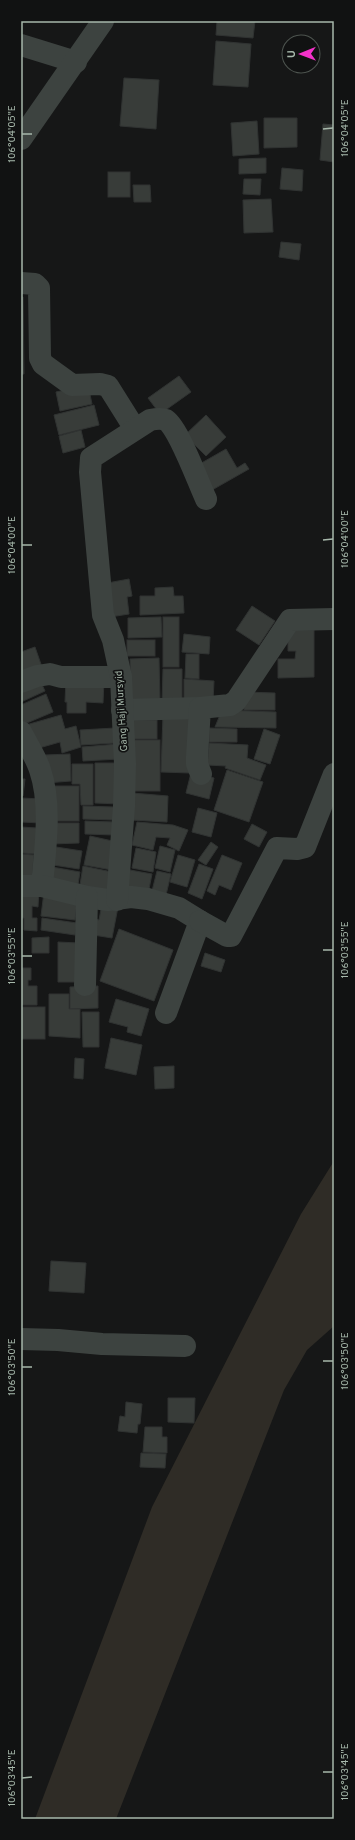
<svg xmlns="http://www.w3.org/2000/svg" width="355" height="1840" viewBox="0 0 355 1840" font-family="Overpass,sans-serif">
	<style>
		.green { fill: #2f2c26 }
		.building { fill: #383c39; stroke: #303332 }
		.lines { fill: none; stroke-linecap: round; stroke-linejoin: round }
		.minor { stroke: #3d4340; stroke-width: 22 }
		.ticks { fill: none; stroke: #a7b8ab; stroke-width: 1.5 }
		.labels { text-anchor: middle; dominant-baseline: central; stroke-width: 3.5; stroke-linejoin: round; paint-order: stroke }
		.street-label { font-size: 10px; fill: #a7b8ab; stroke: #111212 }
		.neatline { fill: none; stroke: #a7b8ab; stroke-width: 1.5 }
		.ticks-label { font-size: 10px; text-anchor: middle; fill: #a7b8ab }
	</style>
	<rect width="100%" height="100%" fill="#161717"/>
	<polygon class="green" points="334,1161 334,1326 307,1350 284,1390 116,1819 35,1819 152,1507 301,1214"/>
	<g class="building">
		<polygon points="217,21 255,21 253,38 216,35"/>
		<polygon points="216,41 251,44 248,87 213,85"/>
		<polygon points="124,78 159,80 156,129 120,126"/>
		<polygon points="264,118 297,118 297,147 264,148"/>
		<polygon points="257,121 259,154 233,156 231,123"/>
		<polygon points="323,124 334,125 334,162 320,160"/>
		<polygon points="266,158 266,173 239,174 239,159"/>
		<polygon points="282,168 303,170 302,191 280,189"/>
		<rect x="108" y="172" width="22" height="25"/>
		<polygon points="244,179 261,179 260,195 243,194"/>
		<polygon points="133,185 150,185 151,202 134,202"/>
		<polygon points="271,199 273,232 244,233 243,200"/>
		<polygon points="281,242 301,244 299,260 279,257"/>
		<polygon points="21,297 23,297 24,374 21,374"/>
		<polygon points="179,376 191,392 160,414 148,398"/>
		<polygon points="88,385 92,404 60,411 56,392"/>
		<polygon points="94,405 99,425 59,435 54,415"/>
		<polygon points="206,415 226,437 206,456 185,435"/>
		<polygon points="81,430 85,447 63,453 59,436"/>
		<polygon points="226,449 237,468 245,463 249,469 212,490 198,465"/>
		<polygon points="129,579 132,596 127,597 129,614 110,617 102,584"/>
		<polygon points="173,587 174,596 183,596 184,613 140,615 140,596 155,596 155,588"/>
		<polygon points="252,606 275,621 259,645 236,630"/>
		<polygon points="161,617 162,637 128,638 128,618"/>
		<rect x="163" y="617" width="16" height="50"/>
		<polygon points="288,630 314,630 314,677 278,678 278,659 295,659 296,651 288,651"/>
		<polygon points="184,634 210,637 209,654 182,652"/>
		<rect x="127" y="640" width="28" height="16"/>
		<polygon points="35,647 43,670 21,676 21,652"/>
		<polygon points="186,654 199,654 199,679 185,678"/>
		<polygon points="159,658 160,701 131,701 130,659"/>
		<polygon points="163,669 182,669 182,704 162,703"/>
		<polygon points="38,676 45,691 21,702 21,684"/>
		<polygon points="66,678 104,680 103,703 86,702 86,713 67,713 67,702 65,702"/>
		<polygon points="184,679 214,681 213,702 184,701"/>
		<polygon points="244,692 275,693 275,710 244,710"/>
		<polygon points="46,694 53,712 22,725 21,705"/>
		<polygon points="222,710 276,712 276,728 215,727"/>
		<polygon points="163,714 198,715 190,773 161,772"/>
		<polygon points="61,715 65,729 76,726 81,747 62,753 60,742 32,750 26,725"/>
		<rect x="131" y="720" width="26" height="19"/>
		<polygon points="115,728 116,743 81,745 80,730"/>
		<polygon points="209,728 237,729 237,742 209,742"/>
		<polygon points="264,729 280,735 270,764 254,759"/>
		<rect x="130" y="740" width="30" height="51"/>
		<polygon points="209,743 248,745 247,758 266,765 260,780 225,768 226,766 207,765"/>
		<polygon points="118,744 119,759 83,761 82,747"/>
		<polygon points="70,754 71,781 46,783 45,755"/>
		<polygon points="95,763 120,763 120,804 95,803"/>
		<polygon points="72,764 93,764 93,805 81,805 80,784 72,784"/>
		<polygon points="227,770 263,782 249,822 214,810"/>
		<polygon points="191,773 214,778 209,799 186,793"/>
		<polygon points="21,779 25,779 23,796 21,796"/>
		<rect x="54" y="786" width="25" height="35"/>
		<polygon points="132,793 168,796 167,822 131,820"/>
		<polygon points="21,798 42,799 41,823 21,822"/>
		<polygon points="83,806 114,807 114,820 83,819"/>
		<polygon points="198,808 217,813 211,837 192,832"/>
		<polygon points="85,821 115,822 114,835 85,834"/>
		<polygon points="137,822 173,825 188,830 179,851 167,845 170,838 156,837 153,850 132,845"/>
		<polygon points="52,823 79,823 79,843 52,844"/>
		<polygon points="252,824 267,832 259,847 244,839"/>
		<polygon points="21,827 37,828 36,854 21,853"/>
		<polygon points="90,836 117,842 112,870 84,865"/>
		<polygon points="211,842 218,847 206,865 198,860"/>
		<polygon points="160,846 175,850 170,872 155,868"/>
		<polygon points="56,847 82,851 79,869 53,865"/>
		<polygon points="136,848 156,852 153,872 132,868"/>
		<polygon points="21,854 34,855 32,882 21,881"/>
		<polygon points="178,855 195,860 187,887 170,882"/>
		<polygon points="222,855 242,863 231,890 219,885 215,895 207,891"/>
		<polygon points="199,864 213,869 202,899 188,893"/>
		<polygon points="83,866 117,873 112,898 79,891"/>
		<polygon points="52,867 80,872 77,891 49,886"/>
		<polygon points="130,870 152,874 148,894 126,889"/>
		<polygon points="157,871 171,874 165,899 151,895"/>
		<polygon points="21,889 39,890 38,907 32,906 32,918 37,918 37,931 24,930 24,918 21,918"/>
		<polygon points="44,892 78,897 75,920 41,916"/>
		<polygon points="102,904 118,907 112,938 87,934 90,918 99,920"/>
		<polygon points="42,918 77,923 75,935 41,930"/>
		<polygon points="119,929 173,950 154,1001 100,981"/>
		<polygon points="49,937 49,953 32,953 32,938"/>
		<polygon points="58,942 79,943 78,982 58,982"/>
		<polygon points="205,953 225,960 221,972 201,966"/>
		<polygon points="21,968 31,968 31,980 28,980 28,986 37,986 37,1005 21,1005"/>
		<polygon points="98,986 98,1008 70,1009 70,987"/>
		<polygon points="49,994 69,994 69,1009 80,1009 80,1038 49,1036"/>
		<polygon points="116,999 149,1009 141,1036 127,1032 128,1027 109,1022"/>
		<rect x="21" y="1007" width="24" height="32"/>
		<polygon points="82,1012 99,1012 99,1047 83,1047"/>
		<polygon points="111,1038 142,1045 136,1075 105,1068"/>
		<polygon points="75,1058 84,1059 83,1079 74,1078"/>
		<polygon points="174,1066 174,1088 155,1089 154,1067"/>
		<polygon points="51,1261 86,1263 84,1293 49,1291"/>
		<polygon points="168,1398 195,1398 194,1423 168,1422"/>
		<polygon points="126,1402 142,1404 140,1424 138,1424 137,1433 118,1431 120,1416 125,1417"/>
		<polygon points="145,1427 162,1427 162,1437 167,1437 167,1453 143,1452"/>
		<polygon points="141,1453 166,1454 165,1468 140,1467"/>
	</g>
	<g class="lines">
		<g class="minor">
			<polyline points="21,45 76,62"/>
			<polyline points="21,139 103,21"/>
			<polyline points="21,283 35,284 39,288 40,358 43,364 72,385 100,384 108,386 135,429"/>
			<polyline points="21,682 37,676 50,674 61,677 121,677"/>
			<polyline points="122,710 200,708"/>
			<path d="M21,732c6,12 15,25 19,38 12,35 5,80 2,116"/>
			<polyline points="201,774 197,764 197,757 200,708 230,705 236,701 290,620 334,619"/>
			<polyline points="21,886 42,886 87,897 108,900 131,897 148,899 179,908 200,921 166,1013"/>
			<path d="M117,900l7,-94 1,-42 -4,-87 -8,-37 -10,-25 -13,-143 1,-14 59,-38c5,-1 11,-2 16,0 13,9 32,62 40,79"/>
			<polyline points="200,921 227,936 231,936 277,848 297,849 305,847 334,774"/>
			<polyline points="85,985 87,897"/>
			<polyline points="21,1339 58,1340 102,1344 185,1346"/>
		</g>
	</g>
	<path class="ticks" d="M323,129l10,-1M22,134h10M323,540l10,-1M22,545h10M323,950h10M22,956h10M323,1361h10M22,1367h10M323,1772h10M22,1778l10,-1"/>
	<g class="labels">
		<g class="street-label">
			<text transform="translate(122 711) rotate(-94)">Gang Haji Mursyid</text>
		</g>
	</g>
	<rect width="355" height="1840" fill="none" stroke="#111212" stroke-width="44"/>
	<g transform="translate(301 54) rotate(269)"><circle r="19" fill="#111212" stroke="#4d544f"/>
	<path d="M0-3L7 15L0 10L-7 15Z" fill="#f332c9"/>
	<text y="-6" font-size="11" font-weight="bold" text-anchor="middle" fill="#a7b8ab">U</text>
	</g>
	<rect x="22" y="22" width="311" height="1796" class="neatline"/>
	<g class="ticks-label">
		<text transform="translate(344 128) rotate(-90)" y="4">106°04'05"E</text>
		<text transform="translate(11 134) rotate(-90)" y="4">106°04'05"E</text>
		<text transform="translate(344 539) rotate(-90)" y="4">106°04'00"E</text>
		<text transform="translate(11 545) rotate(-90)" y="4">106°04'00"E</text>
		<text transform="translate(344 950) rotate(-90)" y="4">106°03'55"E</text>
		<text transform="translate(11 956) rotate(-90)" y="4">106°03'55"E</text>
		<text transform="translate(344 1361) rotate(-90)" y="4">106°03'50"E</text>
		<text transform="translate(11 1367) rotate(-90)" y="4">106°03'50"E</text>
		<text transform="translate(344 1772) rotate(-90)" y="4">106°03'45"E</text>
		<text transform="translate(11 1778) rotate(-90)" y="4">106°03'45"E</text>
	</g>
</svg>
